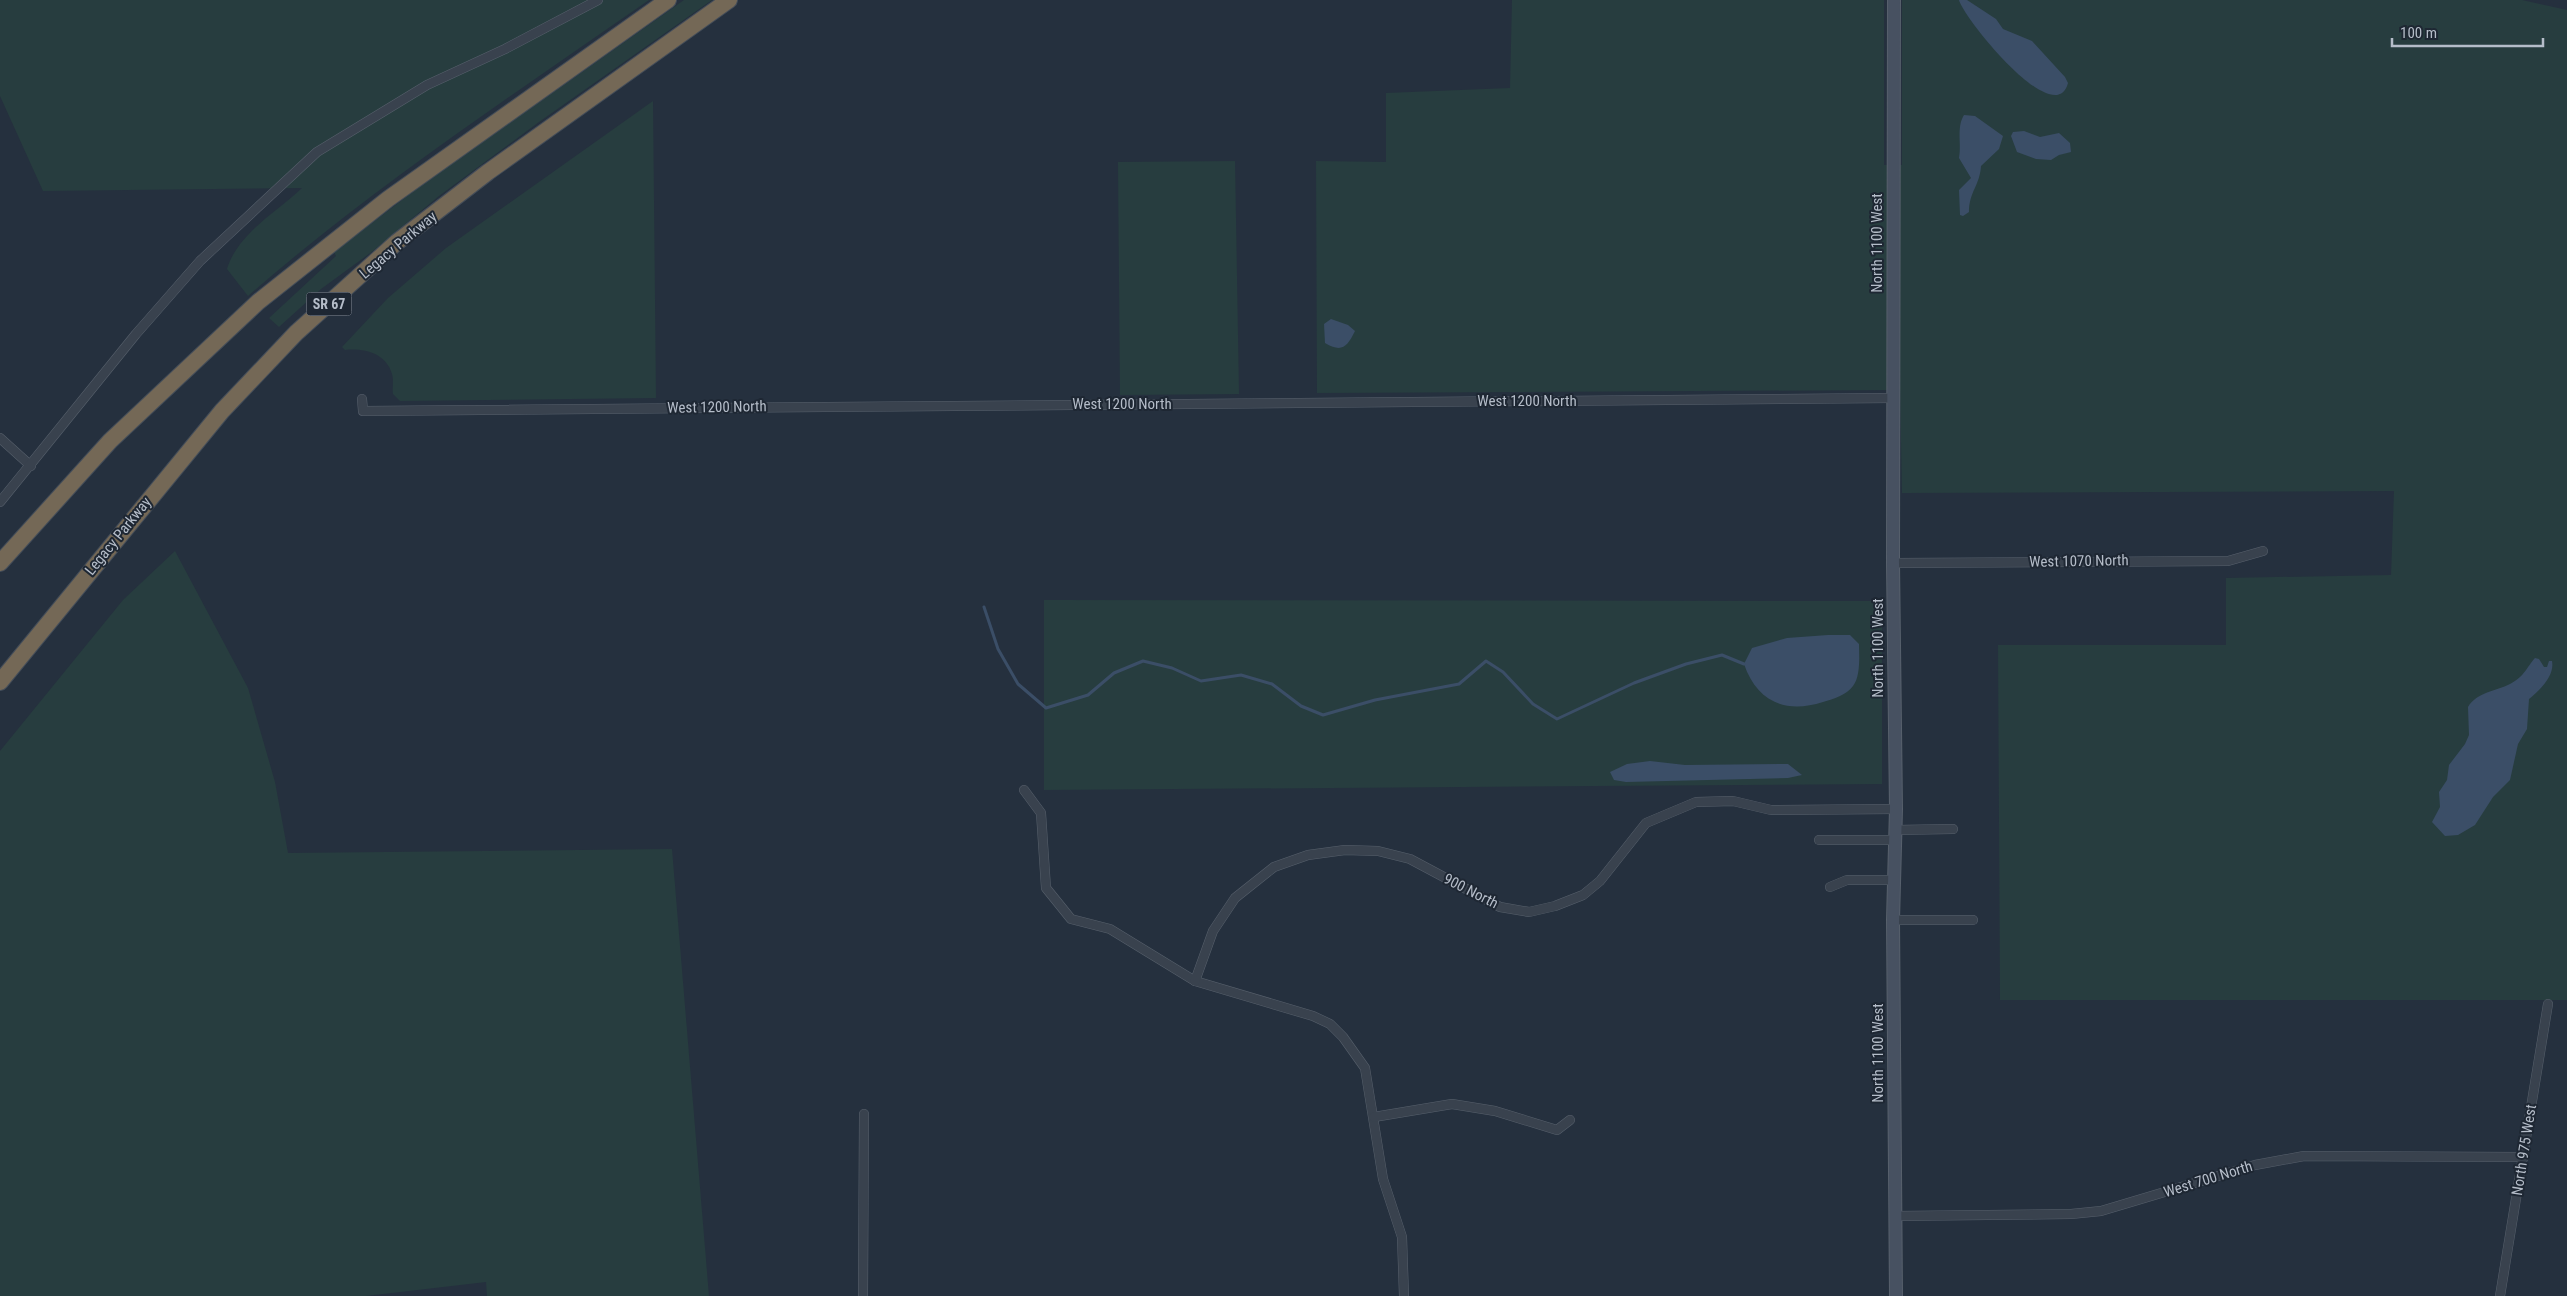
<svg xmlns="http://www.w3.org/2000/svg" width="2567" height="1296" viewBox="0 0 2567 1296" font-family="'Roboto Condensed',sans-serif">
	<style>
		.green { fill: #273d3f }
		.water { fill: #3b4e67 }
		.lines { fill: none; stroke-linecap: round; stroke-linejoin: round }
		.stream { stroke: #3b4e67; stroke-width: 3 }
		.street-casing { stroke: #57606c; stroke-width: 10 }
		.secondary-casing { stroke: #57606c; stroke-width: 14 }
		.highway-casing { stroke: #444d59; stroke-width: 18 }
		.street { stroke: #39424e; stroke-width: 9 }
		.secondary { stroke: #475161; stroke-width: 12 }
		.highway { stroke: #746856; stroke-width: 16 }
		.labels { text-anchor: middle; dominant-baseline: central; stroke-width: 4; stroke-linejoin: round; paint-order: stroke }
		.shield { fill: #1e2733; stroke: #88909c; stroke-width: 1 }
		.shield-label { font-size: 14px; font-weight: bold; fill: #b5bdc9 }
		.street-label { font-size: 15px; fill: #b5bdc9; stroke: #1e2733 }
	</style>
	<rect width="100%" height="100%" fill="#25303e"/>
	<g class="green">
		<path d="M0,0h649c-136,95 -275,186 -401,296l-21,-27c11,-36 50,-57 75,-81l-259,3 -43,-95z"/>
		<polygon points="684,0 712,0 539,122 439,196 373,251 321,289 279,327 269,318 336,256 334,252 419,187"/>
		<polygon points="1512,0 1884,0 1884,165 1902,165 1902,0 2522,0 2567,10 2567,1000 2000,1000 1998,645 2226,645 2226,578 2391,575 2394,491 1902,493 1900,390 1317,393 1316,161 1386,162 1386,93 1510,88"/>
		<path d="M653,101l3,297 -256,3 -7,-7c-1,-7 1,-13 -1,-20 -6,-21 -28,-26 -47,-24l-3,-3 46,-49 58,-50z"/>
		<polygon points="1235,161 1239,394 1120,395 1118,162"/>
		<polygon points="175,551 248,688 275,782 288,853 672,849 709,1296 487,1296 486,1282 366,1296 0,1296 0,751 123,600"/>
		<polygon points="1044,600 1882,601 1882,784 1044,790"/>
	</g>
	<g class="water">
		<path d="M1959,0h8l29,19 7,10 29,12 33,36 3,6c-13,49 -105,-66 -109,-83z"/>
		<path d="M1964,115l11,1 28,20 -4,13 -18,17c-1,19 -12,26 -12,46l-6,4 -3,-1 -1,-25 12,-12 -12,-20c3,-14 -3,-30 5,-43z"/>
		<polygon points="2024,131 2040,137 2059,133 2070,143 2071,152 2059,155 2051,160 2036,159 2017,152 2011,136 2013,132"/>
		<path d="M1331,319l17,6 7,6c-8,16 -13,22 -30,12l-1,-19z"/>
		<path d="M1828,635h22l9,9c0,11 2,32 -6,42 -7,9 -19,13 -30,16 -37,12 -66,0 -79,-38l8,-16 35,-10z"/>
		<path d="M2535,658l4,1 5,8h3l2,-6h3c3,15 -13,30 -23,38l-2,30 -9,15 -8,36 -17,17 -18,28 -17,10 -13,1 -13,-14 8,-15 -1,-15 8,-12 2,-15 16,-21 4,-9 -1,-28c9,-15 28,-16 42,-23 15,-8 16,-16 25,-26z"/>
		<polygon points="1650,761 1685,765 1788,764 1802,775 1788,778 1626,782 1614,780 1610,772 1627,764"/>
	</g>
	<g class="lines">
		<polyline class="stream" points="984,607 998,649 1018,684 1046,708 1088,695 1114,673 1143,661 1172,668 1201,681 1241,675 1272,684 1301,706 1323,715 1375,700 1459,684 1486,661 1503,672 1533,704 1557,719 1634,683 1686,664 1722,655 1744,664"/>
		<defs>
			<g id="street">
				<polyline points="362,399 363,411 1893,398"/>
				<polyline points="0,438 31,466"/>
				<polyline points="0,502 136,334 200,261 317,152 427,85 505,49 598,0"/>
				<polyline points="1893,563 2228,561 2263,551"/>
				<polyline points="1024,790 1041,813 1046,888 1071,919 1110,929 1195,981 1313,1016 1330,1024 1343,1037 1365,1068 1383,1179 1402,1237 1404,1296"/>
				<polyline points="1895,830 1953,829"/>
				<polyline points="1819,840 1894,840"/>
				<polyline points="1830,887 1847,880 1894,880"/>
				<polyline points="1893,920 1973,920"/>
				<polyline points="1195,981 1213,931 1235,898 1274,867 1308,855 1345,850 1378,851 1410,859 1500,907 1529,912 1555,906 1583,895 1600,881 1646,823 1696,802 1733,801 1771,810 1896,809"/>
				<polyline points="1374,1117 1452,1104 1495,1111 1557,1130 1570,1120"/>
				<polyline points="1895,1216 2071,1214 2101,1211 2255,1165 2304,1156 2524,1157"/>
				<polyline points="863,1296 864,1114"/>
				<polyline points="2500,1296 2548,1004"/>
			</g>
			<polyline id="secondary" points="1894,0 1893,563 1896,809 1893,920 1896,1296"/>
			<g id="highway">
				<polyline points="0,563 110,441 258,302 388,199 668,0"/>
				<polyline points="0,682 222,411 296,333 397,242 488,172 729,0"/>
			</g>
		</defs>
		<use href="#street" class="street-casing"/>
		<use href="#secondary" class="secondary-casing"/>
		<use href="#highway" class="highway-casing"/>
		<use href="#street" class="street"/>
		<use href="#secondary" class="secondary"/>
		<use href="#highway" class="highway"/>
	</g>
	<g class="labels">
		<rect class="shield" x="306.5" y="292.5" width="45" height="23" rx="4"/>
		<g class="shield-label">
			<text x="329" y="304">SR 67</text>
		</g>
		<g class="street-label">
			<text transform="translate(1877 243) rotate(-90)">North 1100 West</text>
			<text transform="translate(398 245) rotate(-40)">Legacy Parkway</text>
			<text x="1527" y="401">West 1200 North</text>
			<text x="1122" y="404">West 1200 North</text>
			<text transform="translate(717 407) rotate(-1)">West 1200 North</text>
			<text transform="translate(118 536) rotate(-51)">Legacy Parkway</text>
			<text transform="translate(2079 561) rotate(-1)">West 1070 North</text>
			<text transform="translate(1878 648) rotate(-90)">North 1100 West</text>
			<text transform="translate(1471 891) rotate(27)">900 North</text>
			<text transform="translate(1878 1053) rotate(-90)">North 1100 West</text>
			<text transform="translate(2524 1150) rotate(-81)">North 975 West</text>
			<text transform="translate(2208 1179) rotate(-17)">West 700 North</text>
		</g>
	</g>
	<path d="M2392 38v8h151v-8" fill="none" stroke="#b5bdc9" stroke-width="2.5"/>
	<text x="2400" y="38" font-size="15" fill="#b5bdc9" stroke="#1e2733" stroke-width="4" paint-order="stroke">100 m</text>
</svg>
